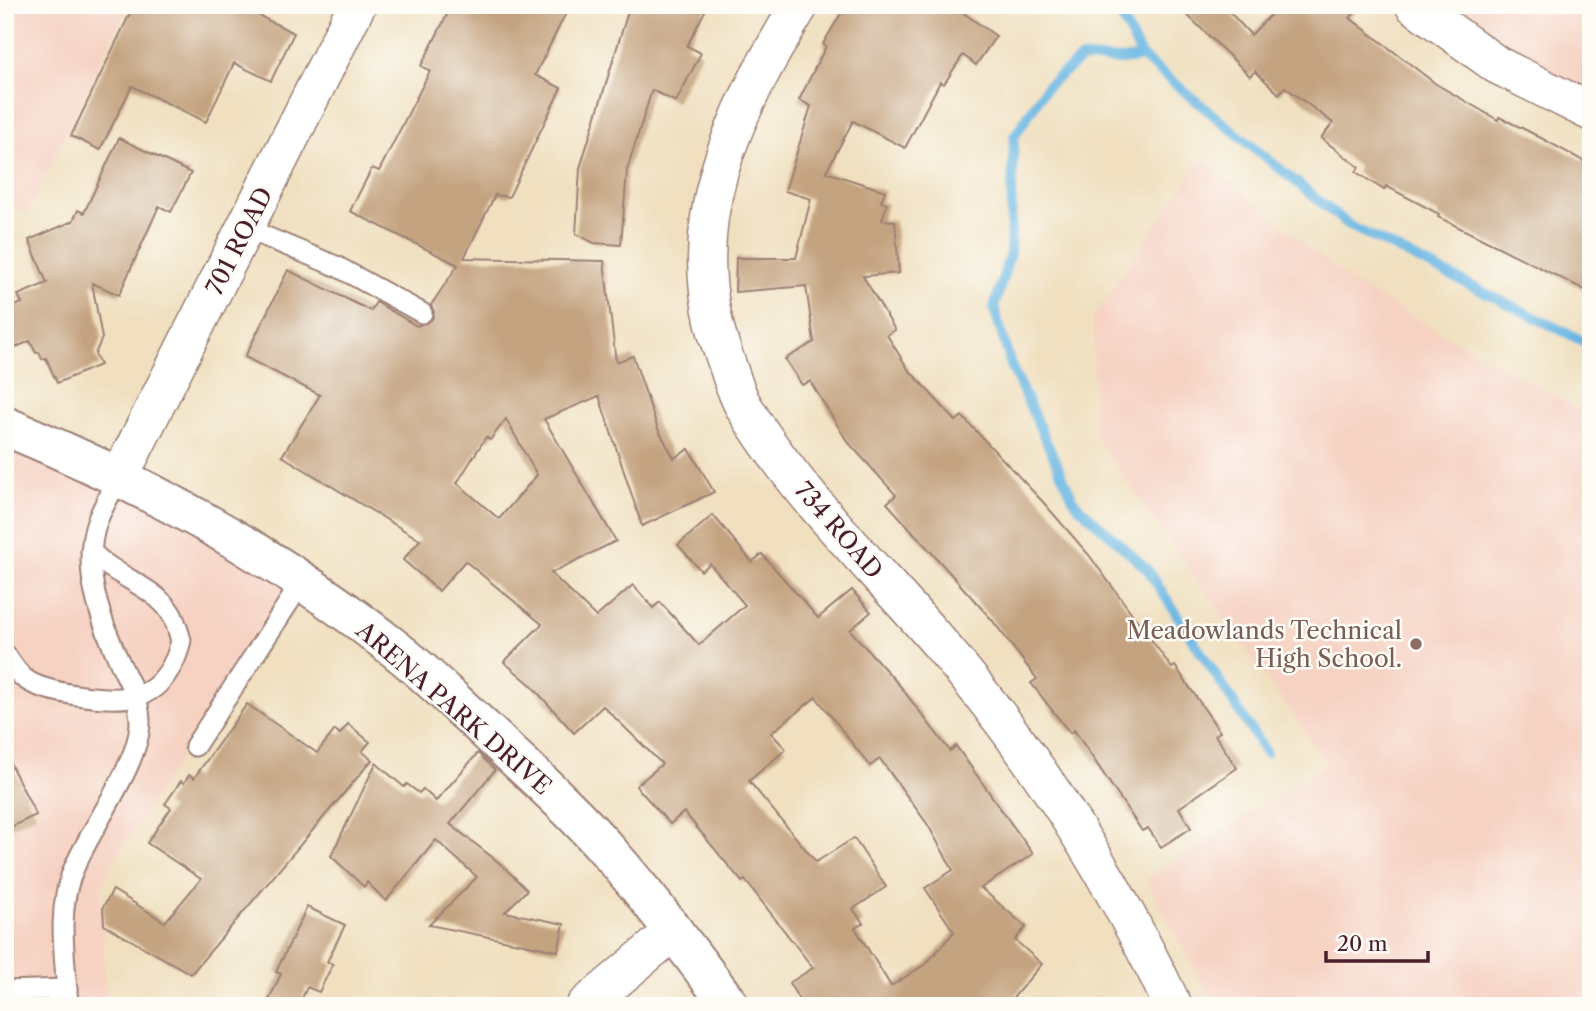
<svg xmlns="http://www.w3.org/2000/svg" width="1596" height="1011" viewBox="0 0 1596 1011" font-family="'Libre Caslon Text',serif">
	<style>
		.built { fill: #f6d2c3 }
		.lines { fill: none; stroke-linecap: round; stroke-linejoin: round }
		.stream { stroke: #68b6e2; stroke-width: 10 }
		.building { fill: #c4a380; fill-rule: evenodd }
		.service-casing { stroke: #9d8076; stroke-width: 23 }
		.minor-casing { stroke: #9d8076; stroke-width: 40 }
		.tertiary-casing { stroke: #9d8076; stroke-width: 42 }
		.service { stroke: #fff; stroke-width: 19 }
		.minor { stroke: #fff; stroke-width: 37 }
		.tertiary { stroke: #fff; stroke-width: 38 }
		.education-dot { fill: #8d6e63; stroke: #fdfcf7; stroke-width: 2.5 }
		.labels { text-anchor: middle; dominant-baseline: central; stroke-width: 5; stroke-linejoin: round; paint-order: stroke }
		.street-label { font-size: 24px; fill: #4a1f2b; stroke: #fdfcf7 }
		.education-label { font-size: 24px; fill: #785e54; stroke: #fdfcf7; text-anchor: end }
	</style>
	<rect width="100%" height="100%" fill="#fdfcf7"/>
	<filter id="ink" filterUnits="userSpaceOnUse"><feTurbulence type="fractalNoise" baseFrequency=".0143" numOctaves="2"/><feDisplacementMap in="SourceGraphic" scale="14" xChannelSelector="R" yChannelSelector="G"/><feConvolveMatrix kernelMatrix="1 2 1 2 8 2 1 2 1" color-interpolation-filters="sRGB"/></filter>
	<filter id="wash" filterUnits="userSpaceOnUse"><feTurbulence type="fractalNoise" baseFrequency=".00686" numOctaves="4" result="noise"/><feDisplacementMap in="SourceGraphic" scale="28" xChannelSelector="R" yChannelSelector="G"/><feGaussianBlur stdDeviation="1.57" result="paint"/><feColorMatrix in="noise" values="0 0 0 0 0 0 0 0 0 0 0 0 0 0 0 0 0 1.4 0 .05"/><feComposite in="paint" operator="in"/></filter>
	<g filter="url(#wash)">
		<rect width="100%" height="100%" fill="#f0e0c0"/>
		<g class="built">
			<polygon points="5,5 128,5 28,213 5,206"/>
			<polygon points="1411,5 1591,5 1591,113"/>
			<polygon points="1201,158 1352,282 1591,417 1591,1006 1215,1006 1146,879 1327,764 1094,435 1093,318"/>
			<polygon points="5,428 300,583 271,618 113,862 101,887 106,1006 5,1006"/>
		</g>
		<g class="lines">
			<g class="stream">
				<polyline points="1115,5 1142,57 1350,226 1591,345"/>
				<polyline points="1142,57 1122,60 1082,58 1047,86 1014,137 1010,253 994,308 1012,368 1075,503 1148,570 1266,753"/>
			</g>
		</g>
		<g id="blocks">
			<g class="building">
				<polygon points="134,5 237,5 294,33 271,81 234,63 206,122 132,86 100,150 71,136"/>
				<path d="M452,5h99l15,8 -31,62 26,13 -52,109 -14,-2 -31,63 140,3 12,101 17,-6 25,73 16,29 15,-9 25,43 -72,34 -43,-130 -55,23 72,122 -65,32 45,44 37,-32 20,23 7,-6 39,43 46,-40 -35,-41 -9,7 -23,-26 35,-30 39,47 10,-8 56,64 34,-28 19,22 -21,18 50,56 50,65 6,-5 77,108 -52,34 45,39 -11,13 27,24 -36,42h-203l-14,-23 24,-15 -68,-88 -3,2 -58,-70 -14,12 -34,-38 26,-22 -59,-58 -29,27 -44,-49 -26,-22 38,-38 -77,-63 -26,30 -36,-31 17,-20 -138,-84 38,-61 -75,-38 43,-87 83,41 5,-9 41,24 15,-7 2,-7 -3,-7 27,-40 -108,-54 22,-43 7,3 51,-100 -9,-5zM506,419l31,56 -38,44 -42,-36 29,-46 4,3zM816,697l54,69 10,-7 48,66 25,45 -28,18 29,44 -27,31 -36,23 -36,-58 8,-5 -10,-14 33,-22 -32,-49 -38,24 -67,-81 37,-32 -15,-16z"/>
				<polygon points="630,5 708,5 687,46 701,53 676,102 652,90 627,170 621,245 594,243 576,234 580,168"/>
				<polygon points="846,5 952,5 996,36 976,65 963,55 944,84 940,82 905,148 853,121 826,172 885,191 881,202 887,204 882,220 895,221 899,273 863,276 895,330 887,335 908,369 956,421 962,416 1043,502 1089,555 1172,668 1175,666 1220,732 1215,735 1237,768 1179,808 1191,828 1161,847 1148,828 1142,831 1074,730 1070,733 1031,683 1037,679 992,620 887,503 896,495 847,441 810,381 802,385 785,359 814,342 806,286 735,292 736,258 796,258 811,199 785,191 811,106 799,100 826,46 823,44"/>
				<polygon points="1177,5 1223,5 1251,35 1280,5 1362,5 1350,18 1436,84 1498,120 1499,117 1528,131 1591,165 1591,293 1438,217 1439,214 1386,186 1384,190 1356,172 1359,167 1321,138 1333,123 1285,87 1279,94 1255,71 1250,76"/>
				<polygon points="119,138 191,173 171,212 159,206 119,295 92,283 102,338 95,354 100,365 57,383 46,358 42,359 39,352 36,353 30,341 5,352 5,310 22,303 18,295 47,283 29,240 73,221 78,210 84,213"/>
				<polygon points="247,704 317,753 335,730 340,734 348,724 370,742 362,751 372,760 191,974 104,925 103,907 113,890 165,922 201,879 147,843 171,808 165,804 181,781 184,783 189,775 194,778"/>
				<polygon points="5,753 36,815 5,830"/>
				<polygon points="478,753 495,770 450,824 502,865 527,890 505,912 564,924 558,951 429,925 477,877 436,840 386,901 367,882 364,887 331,856 376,763 404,787 407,784 419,793 423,789 436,801"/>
				<polygon points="307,907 345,925 327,962 333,964 319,992 307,987 299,1006 266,1006 281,974 276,972"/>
			</g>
		</g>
	</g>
	<g filter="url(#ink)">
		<use href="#blocks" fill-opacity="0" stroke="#9d8076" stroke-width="2"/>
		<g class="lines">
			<defs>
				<g id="service">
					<polyline points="245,228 338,267 422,313"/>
					<path d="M5,654c6,8 12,19 20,25 20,15 87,23 111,17 25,-5 41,-34 45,-56 -3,-9 -5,-19 -10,-27 -17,-27 -58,-37 -80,-62"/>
					<polyline points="195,746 302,582"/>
					<polyline points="5,991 67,989"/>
					<path d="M68,1006c-2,-43 -12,-92 4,-133 16,-42 67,-108 68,-150 0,-24 -11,-40 -20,-60 -20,-44 -40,-97 -22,-144 6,-15 15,-29 22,-43"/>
				</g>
				<g id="minor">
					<path d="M800,5c-68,110 -124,224 -75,353 6,16 10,34 19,49 54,89 131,161 198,239 93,109 170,231 231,360"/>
					<polyline points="1414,5 1497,65 1591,112"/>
					<polyline points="120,476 357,5"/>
					<polyline points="585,1006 674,931"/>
				</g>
				<path id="tertiary" d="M5,426c137,57 269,127 385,219 32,24 61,54 91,81 43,41 89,81 128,126 43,49 82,101 121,154"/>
			</defs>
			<use href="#service" class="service-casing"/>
			<use href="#minor" class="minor-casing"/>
			<use href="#tertiary" class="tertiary-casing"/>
			<use href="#service" class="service"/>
			<use href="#minor" class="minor"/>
			<use href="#tertiary" class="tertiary"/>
		</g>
	</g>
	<circle class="education-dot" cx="1416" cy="644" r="7"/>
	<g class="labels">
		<g class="street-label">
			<text transform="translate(239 241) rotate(-63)">701 ROAD</text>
			<text transform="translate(839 530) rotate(49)">734 ROAD</text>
			<text transform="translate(454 708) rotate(41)">ARENA PARK DRIVE</text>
		</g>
		<g class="education-label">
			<text x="1402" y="630">Meadowlands Technical<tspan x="1402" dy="28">High School.</tspan></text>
		</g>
	</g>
	<rect width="1596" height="1011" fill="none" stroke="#fdfcf7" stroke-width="28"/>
	<path d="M1326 951v10h102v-10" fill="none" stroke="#4a1f2b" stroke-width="3.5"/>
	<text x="1337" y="951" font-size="21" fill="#4a1f2b" stroke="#fdfcf7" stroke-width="5" paint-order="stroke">20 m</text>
</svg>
